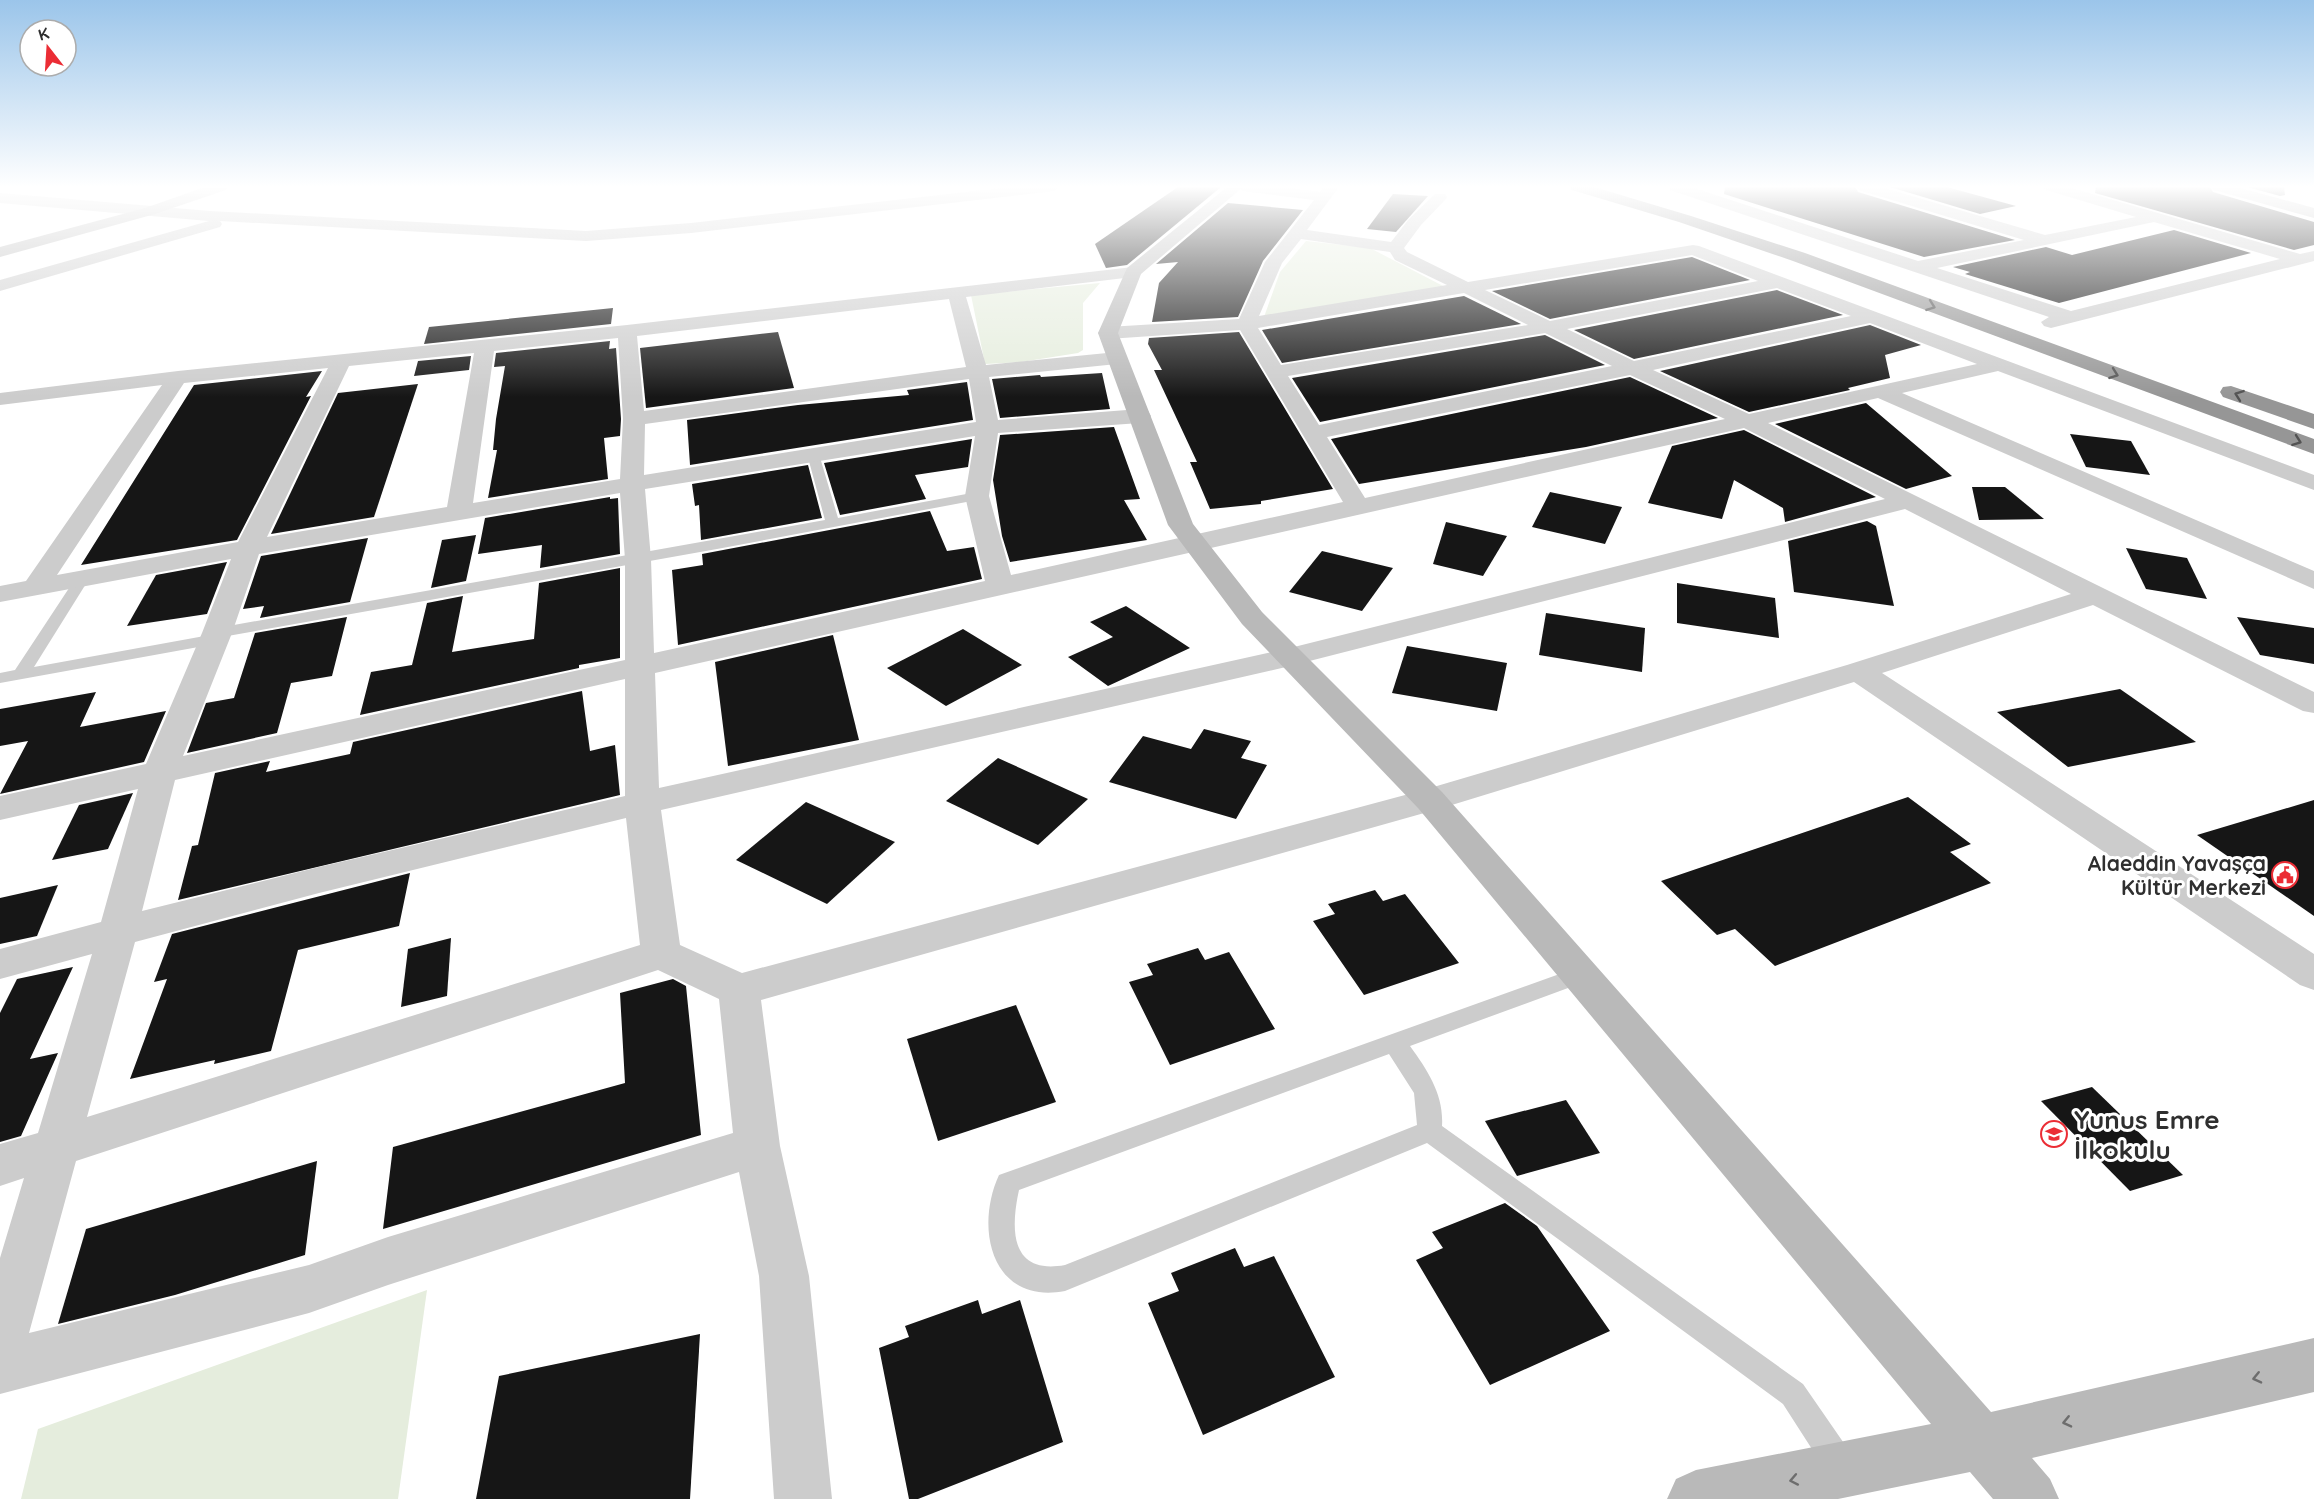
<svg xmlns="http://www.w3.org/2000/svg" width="2314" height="1499" viewBox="0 0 2314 1499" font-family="Quicksand,sans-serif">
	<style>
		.green { fill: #e5eddd }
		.building { fill: #161616 }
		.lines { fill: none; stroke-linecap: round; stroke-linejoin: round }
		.lane { fill: #ccc; fill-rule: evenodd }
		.street { fill: #ccc; fill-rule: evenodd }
		.secondary { fill: #b9b9b9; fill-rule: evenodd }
		.highway { fill: #969696; fill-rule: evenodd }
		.oneway { stroke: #535353 }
		.oneway2 { stroke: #6d6d6d }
		.labels { text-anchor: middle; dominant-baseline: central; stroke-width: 6; stroke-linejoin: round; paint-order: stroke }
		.poi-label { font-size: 21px; font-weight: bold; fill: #2f2f2f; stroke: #fff; text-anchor: end }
		.near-poi-label { font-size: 26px; font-weight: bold; fill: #2f2f2f; stroke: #fff; text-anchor: start }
	</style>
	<rect width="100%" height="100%" fill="#fff"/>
	<g class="green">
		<polygon points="1306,241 1370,248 1445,287 1264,317 1280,272"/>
		<polygon points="1100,283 1083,303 1083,350 1078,353 1021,362 985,364 971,295"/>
		<polygon points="427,1290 398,1499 21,1499 38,1429"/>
	</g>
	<g class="building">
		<polygon points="1178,187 1221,187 1127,265 1106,268 1095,244"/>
		<polygon points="1725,187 1855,187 1858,192 2015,240 1924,257 1724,194"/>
		<polygon points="1890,187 1947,187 2016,206 1980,214"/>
		<polygon points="2096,187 2210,187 2213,192 2314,222 2314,245 2294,250 2095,193"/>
		<polygon points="2247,187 2284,187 2285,195 2280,196"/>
		<polygon points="1393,194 1428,196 1396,232 1367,229"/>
		<polygon points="1228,203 1303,210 1263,261 1238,317 1152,322 1159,283 1178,262 1156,264"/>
		<polygon points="2174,230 2251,253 2059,303 1965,274 1970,272 1953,267 2046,247 2072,255"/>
		<polygon points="1692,257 1750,280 1550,319 1492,291"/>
		<polygon points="1777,290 1843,315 1634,359 1574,330"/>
		<polygon points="1464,296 1521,324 1282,363 1262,330"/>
		<polygon points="613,308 611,324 424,344 429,327"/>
		<polygon points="1870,325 1921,345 1885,355 1890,378 1848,388 1850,390 1749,412 1660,371"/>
		<polygon points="778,332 794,388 646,408 640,348"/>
		<polygon points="1239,332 1333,489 1261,501 1261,504 1210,509 1190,462 1197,462 1154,370 1162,370 1148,344 1149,338"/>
		<polygon points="1545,335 1605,365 1320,422 1292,378"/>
		<polygon points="610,341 609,349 616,348 621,419 620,436 604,438 608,479 488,498 497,450 493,450 496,419 505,366 494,367 496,353"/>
		<polygon points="471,356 469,370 414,376 418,361"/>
		<polygon points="322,371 306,397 311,396 237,540 81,565 194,385"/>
		<polygon points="1102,373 1110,409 1000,418 992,379 1040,375 1041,377"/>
		<polygon points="1630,377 1718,418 1586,447 1359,484 1331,439"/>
		<polygon points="967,382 973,420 690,465 687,420 798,405 909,395 907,390"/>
		<polygon points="418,384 374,517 271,534 338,393"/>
		<polygon points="1866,403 1886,420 1952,476 1906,489 1775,424"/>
		<polygon points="1114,427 1140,499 1124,500 1147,540 1010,562 1002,536 993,480 1000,435"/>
		<polygon points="1744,430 1876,497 1785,522 1783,508 1734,480 1722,519 1648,503 1672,446"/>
		<polygon points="2070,434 2131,441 2150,475 2086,467"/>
		<polygon points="972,439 968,467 915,475 926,499 840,515 824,463"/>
		<polygon points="808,465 822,518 701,540 699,505 695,506 692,484"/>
		<polygon points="1972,487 2005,487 2044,519 1979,520"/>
		<polygon points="1550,492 1622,507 1605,544 1532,527"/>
		<polygon points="610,497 610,499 618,498 620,554 540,568 542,545 478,554 485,518"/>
		<polygon points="930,511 947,551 974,547 982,579 678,645 672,570 703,565 702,554"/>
		<polygon points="1867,521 1876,526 1894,606 1794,592 1788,541"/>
		<polygon points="1446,522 1507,536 1483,576 1433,564"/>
		<polygon points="476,535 466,581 431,588 442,540"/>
		<polygon points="368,538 350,602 260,618 264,606 243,609 261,556"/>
		<polygon points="2126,548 2187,558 2207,599 2146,589"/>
		<polygon points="1322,551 1393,568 1362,611 1289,592"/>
		<polygon points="227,562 207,614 127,626 156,575"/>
		<polygon points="620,568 620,658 579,665 579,668 360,715 371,672 412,665 427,603 463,596 452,652 534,639 539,583"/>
		<polygon points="1677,583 1775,598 1779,638 1677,623"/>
		<polygon points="1126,606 1190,648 1108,686 1068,657 1113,637 1090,622"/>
		<polygon points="1546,613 1645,628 1642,672 1539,655"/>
		<polygon points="347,617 332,676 291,683 277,733 187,753 206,703 234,698 255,633"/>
		<polygon points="2237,617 2314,628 2314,664 2260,655"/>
		<polygon points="963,629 1022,665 946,706 887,668"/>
		<polygon points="833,635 859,740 728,766 715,662"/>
		<polygon points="1407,646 1507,663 1497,711 1392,693"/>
		<polygon points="2120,689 2196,742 2068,767 1997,712"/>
		<polygon points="582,691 590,751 615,745 620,795 178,900 192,846 198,845 215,773 270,761 266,772 350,754 353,742"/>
		<polygon points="96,692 80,727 166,711 144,762 0,794 28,741 0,746 0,709"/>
		<polygon points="1204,729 1251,741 1241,758 1267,765 1236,819 1109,782 1143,736 1191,749"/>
		<polygon points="998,758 1088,799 1038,845 946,801"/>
		<polygon points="133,793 108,849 52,860 79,805"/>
		<polygon points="1908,797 1971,844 1950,852 1991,883 1775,966 1735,929 1717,935 1661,881"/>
		<polygon points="2314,800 2314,916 2197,835"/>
		<polygon points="806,802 895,842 827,904 736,860"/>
		<polygon points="410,873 399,926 298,950 271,1051 214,1064 215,1060 130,1079 167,979 154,982 172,934"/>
		<polygon points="58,885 37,936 0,944 0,898"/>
		<polygon points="1375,890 1383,901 1405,894 1459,963 1364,995 1313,921 1335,914 1328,904"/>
		<polygon points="451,938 447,996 401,1007 408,949"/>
		<polygon points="1198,948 1205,960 1229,952 1275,1029 1170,1065 1129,982 1153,975 1147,964"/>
		<polygon points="73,967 30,1059 58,1053 21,1136 0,1142 0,1013 17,979"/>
		<polygon points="673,979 686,986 701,1135 383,1229 393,1147 625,1083 620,993"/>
		<polygon points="1016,1005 1056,1102 938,1141 907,1039"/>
		<polygon points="2092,1087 2183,1175 2130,1191 2041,1101"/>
		<polygon points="1566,1100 1600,1153 1517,1176 1485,1121"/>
		<polygon points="317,1161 305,1255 175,1295 58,1324 86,1229"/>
		<polygon points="1505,1203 1537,1226 1610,1331 1490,1385 1416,1260 1443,1248 1432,1232"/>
		<polygon points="1235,1248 1244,1267 1274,1256 1335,1377 1203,1435 1148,1303 1179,1291 1171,1273"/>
		<polygon points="978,1300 982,1314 1020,1300 1063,1442 918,1499 909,1499 879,1348 909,1337 905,1326"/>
		<polygon points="700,1334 690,1499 476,1499 499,1376"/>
	</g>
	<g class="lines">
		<g class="lane">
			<polygon points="813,450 819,454 838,518 977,492 984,496 977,500 717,549 222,637 221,642 215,644 0,683 0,673 15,670 77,576 82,575 89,579 34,667 210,635 211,630 217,628 825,520 807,454"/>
			<path d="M1579,967l8,2 3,6 -3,6 -177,65c18,25 34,49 32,80l361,258 47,68 4,11 -4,11 -11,4 -11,-4 -45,-70 -356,-261 -362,148c-73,14 -91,-62 -66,-116zM1389,1054l25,39 3,32 -352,140c-54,10 -55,-34 -46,-75z"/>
		</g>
		<g class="street">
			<polygon points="1011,187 1061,187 1054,191 691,233 586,241 220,221 222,224 220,227 0,291 0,280 209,221 0,203 0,193 210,211 586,231 691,223"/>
			<path d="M1236,187h47l37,5 4,-5h15l-32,43 84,12 18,-23 26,-25h10l2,3 -2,3 -24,25 -17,23 3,4 61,30 225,-37 6,1 615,229v15l-316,-119 -96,22 412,178v18l-436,-191 -110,25 546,269v21l-11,-2 -210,-106 -211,68 432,281v36l-14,-5 -446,-303 -412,126 -681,192 19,146 29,130 23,223h-58l-15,-223 -20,-104 -351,113 -79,28 -309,81v-136l24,-80 -24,8v-42l38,-11 54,-179 -92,25v-30l101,-27 37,-133 -138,31v-24l146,-32 56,-131 29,-74 -231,43v-16l26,-5 136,-196 -162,20v-12l178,-22 449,-46 506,-58 6,1 3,4 -3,4 -6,1 -167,20 20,68 131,-13 7,2 3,4 -3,4 -7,2 -128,13 9,43 142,-11 8,2 3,5 -3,5 -8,2 -142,10 -9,63 22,79 332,-73 -103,-172 -132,9 -7,-2 -3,-4 3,-4 7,-2 131,-8 26,-57 49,-62 -71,-9zM1301,239l89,13 5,8 52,25 -188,31 23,-53zM1692,255l66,26 -208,40 -65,-31zM1777,288l74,28 -217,45 -67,-32zM1464,293l64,32 -247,40 -23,-37zM949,299l17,68 -322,44 -7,-75zM1870,323l107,41 -228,50 -96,-44zM1545,333l67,33 -293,59 -31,-49zM618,338l5,81 -3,60 -147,24 21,-152zM474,353l-27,154 -180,30 82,-171zM328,368l-90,174 -181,33 127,-192zM1630,375l95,44 -360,79 -38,-61zM969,379l7,43 -332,53 1,-51zM1744,428l141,71 -599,150 -627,139 -4,-115zM975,436l-10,60 20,85 -331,72 -3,-94 -6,-70zM620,493l5,66v101l-442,96 49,-123 27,-79zM1905,509l166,85 -224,71 -427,126 -678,182 -62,-28 -19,-135 625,-143zM625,679v117l-306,71 -177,44 33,-131zM626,818l14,127 -553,172 48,-175 184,-49zM658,970l61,29 14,134 -345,104 -79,28 -280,68 47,-172z"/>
			<path d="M1668,187h23l227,74 106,-21 -165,-50 -2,-3h24l164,48 91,-18 -90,-27 -2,-3h24l232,67 14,-3v10l-263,67 -7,-2 -3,-4 8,-5 -379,-127zM2154,222l126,37 -209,52 -134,-43z"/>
		</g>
		<g class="secondary">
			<polygon points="205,187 228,187 226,190 155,214 0,257 0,247 145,208"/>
			<polygon points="1227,187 1243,187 1141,274 1118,333 1193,524 1262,612 1442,792 1991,1412 2314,1338 2314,1392 2032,1458 2050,1479 2059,1499 1993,1499 1970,1472 1838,1499 1667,1499 1676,1479 1696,1470 1931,1424 1418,808 1242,624 1168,525 1098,333 1127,268"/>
			<polygon points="2212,187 2237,187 2314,208 2314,218 2214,190"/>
		</g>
		<g class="highway">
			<polygon points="1570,187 1594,187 1691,216 1805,253 2314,439 2314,454 1793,261 1679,222 1572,190"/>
			<polygon points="2231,386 2314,414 2314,429 2223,397 2220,392 2223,387"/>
		</g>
	</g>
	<defs><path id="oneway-chevron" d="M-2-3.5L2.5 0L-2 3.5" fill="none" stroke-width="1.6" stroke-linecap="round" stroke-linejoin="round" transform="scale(1.5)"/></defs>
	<g class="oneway">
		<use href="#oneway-chevron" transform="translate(1931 306) rotate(20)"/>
		<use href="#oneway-chevron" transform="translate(2114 374) rotate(20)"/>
		<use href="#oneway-chevron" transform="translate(2239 395) rotate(-160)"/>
		<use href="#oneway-chevron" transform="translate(2297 441) rotate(20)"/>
	</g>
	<g class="oneway2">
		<use href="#oneway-chevron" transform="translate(2257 1378) rotate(167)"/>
		<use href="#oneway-chevron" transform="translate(2067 1422) rotate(167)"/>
		<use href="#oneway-chevron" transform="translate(1794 1480) rotate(169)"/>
	</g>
	<linearGradient id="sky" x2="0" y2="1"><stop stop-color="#9bc5ea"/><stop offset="0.47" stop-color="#fff"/><stop offset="1" stop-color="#fff" stop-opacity="0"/></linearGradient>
	<rect width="2314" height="397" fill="url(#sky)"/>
	<defs>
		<symbol id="civic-ring" viewBox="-11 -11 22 22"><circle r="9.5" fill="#fff" stroke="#eb2d35" stroke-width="1.5"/><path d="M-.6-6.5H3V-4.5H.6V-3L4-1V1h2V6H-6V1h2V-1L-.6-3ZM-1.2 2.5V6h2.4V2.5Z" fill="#eb2d35"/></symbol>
		<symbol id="school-ring" viewBox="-11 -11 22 22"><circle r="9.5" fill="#fff" stroke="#eb2d35" stroke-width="1.5"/><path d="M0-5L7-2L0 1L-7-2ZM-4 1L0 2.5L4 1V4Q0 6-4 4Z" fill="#eb2d35"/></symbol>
	</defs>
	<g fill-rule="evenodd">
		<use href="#civic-ring" x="2270" y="860" width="30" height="30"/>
		<use href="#school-ring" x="2039" y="1119" width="30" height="30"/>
	</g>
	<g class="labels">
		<g class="poi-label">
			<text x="2266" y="863">Alaeddin Yavaşça<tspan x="2266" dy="24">Kültür Merkezi</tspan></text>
		</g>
		<g class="near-poi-label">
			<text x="2074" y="1119">Yunus Emre<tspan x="2074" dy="30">İlkokulu</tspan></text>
		</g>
	</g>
	<g transform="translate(48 48) rotate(343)"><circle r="28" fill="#ffffff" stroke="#acacac" stroke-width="1.5"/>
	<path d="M0-4.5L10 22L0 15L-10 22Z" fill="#eb2d35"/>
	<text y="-9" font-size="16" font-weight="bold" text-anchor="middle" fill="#2f2f2f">K</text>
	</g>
</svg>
